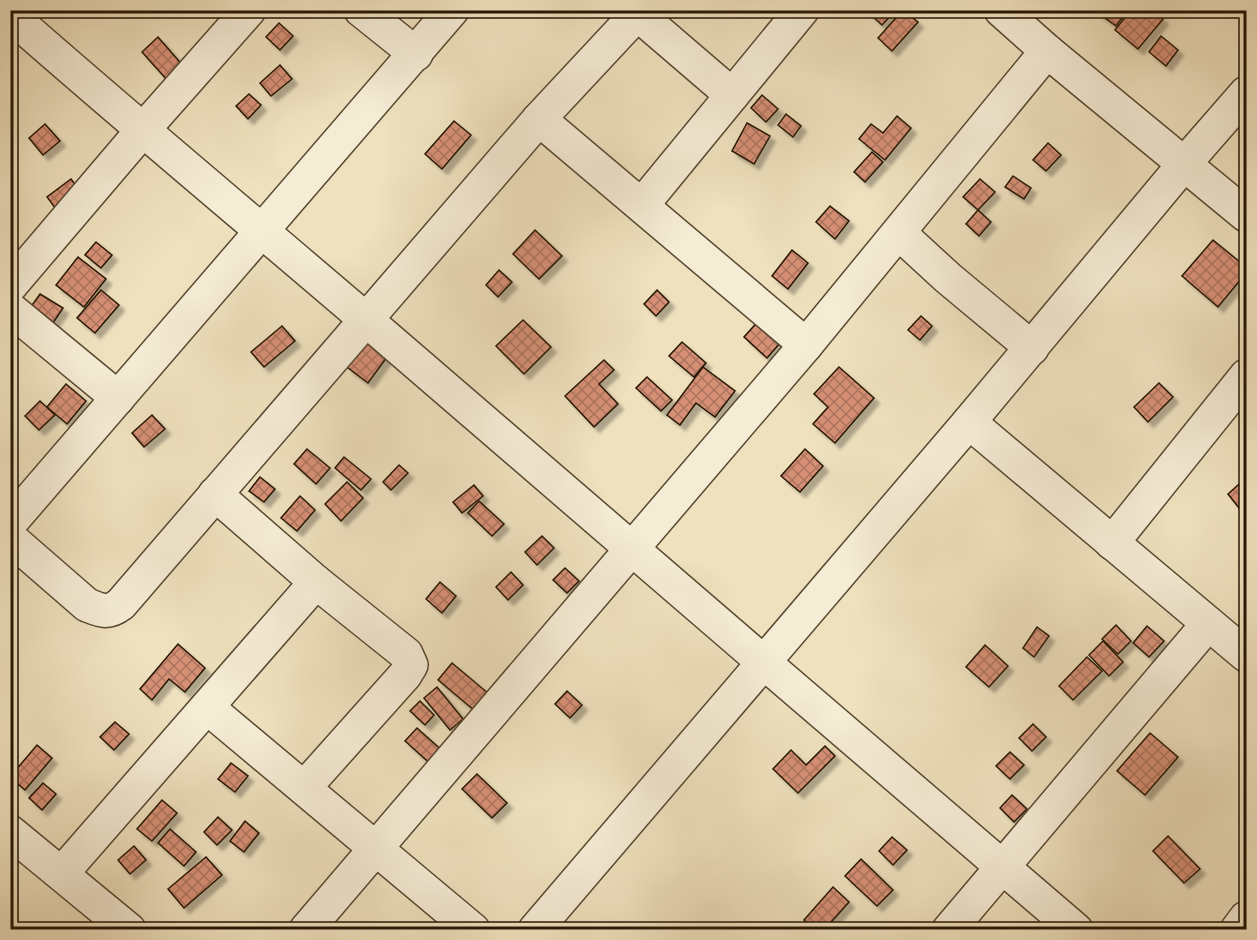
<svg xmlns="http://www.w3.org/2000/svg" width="1257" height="940" viewBox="0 0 1257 940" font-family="'Sorts Mill Goudy',serif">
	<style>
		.building { fill: url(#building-cross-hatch); stroke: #251503; stroke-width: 1.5; filter: url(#shadow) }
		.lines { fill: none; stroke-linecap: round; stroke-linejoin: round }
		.minor-casing { stroke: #584832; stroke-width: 36 }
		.minor { stroke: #f5ecd5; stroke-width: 33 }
	</style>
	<defs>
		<pattern id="building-cross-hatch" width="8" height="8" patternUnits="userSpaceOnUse" patternTransform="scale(1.5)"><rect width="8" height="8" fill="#d69076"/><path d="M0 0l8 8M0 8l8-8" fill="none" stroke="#ad745f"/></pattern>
		<filter id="shadow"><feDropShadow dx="5.5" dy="5.5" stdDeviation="1.5" flood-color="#0004"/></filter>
	</defs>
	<rect width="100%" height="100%" fill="#efe1be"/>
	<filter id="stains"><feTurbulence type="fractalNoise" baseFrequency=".00333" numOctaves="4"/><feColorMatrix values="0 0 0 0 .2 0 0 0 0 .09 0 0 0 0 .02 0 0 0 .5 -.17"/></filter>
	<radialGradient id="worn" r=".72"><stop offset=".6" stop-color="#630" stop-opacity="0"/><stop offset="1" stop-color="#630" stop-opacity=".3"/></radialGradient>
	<g class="building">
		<polygon points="870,10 892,10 894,12 882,25 868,12"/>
		<polygon points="903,10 918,22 892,51 878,38"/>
		<polygon points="1098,10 1128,10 1116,26 1097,12"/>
		<polygon points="1131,10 1153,10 1163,19 1138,49 1115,30"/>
		<polygon points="279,23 293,36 280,50 266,37"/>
		<polygon points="1161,36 1178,50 1166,66 1149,52"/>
		<polygon points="158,37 184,67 168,81 142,52"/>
		<polygon points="280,65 292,79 271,96 260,83"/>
		<polygon points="249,94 261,105 248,119 236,106"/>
		<polygon points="762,95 778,109 766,122 751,108"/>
		<polygon points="786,114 801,126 793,137 778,125"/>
		<polygon points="897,116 911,128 885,160 859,139 871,124 883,133"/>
		<polygon points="454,121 471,135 442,169 425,154"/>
		<polygon points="747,123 770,136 754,164 732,151"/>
		<polygon points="45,124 60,141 43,155 29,138"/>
		<polygon points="1048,143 1061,155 1046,171 1033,160"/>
		<polygon points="872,152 883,162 865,182 854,172"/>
		<polygon points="1013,176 1031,188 1024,199 1005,187"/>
		<polygon points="71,179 80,191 56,209 47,197"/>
		<polygon points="980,179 995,192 978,210 963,197"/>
		<polygon points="830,206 849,221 835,239 816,222"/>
		<polygon points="978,210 991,222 979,236 966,224"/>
		<polygon points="535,230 562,256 539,279 513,254"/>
		<polygon points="1213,240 1246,267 1246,273 1218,307 1182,276"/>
		<polygon points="96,242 112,255 101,268 85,255"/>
		<polygon points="792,250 808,263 788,289 772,276"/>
		<polygon points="78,257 106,279 84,307 56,285"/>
		<polygon points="499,270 512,282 498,297 486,285"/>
		<polygon points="101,290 119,305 95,333 77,318"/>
		<polygon points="657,290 669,302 656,316 644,304"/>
		<polygon points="40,294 63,308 53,323 30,308"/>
		<polygon points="770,308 793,328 767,358 744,337"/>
		<polygon points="921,316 932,326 920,340 908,330"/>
		<polygon points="523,320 551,347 524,374 496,346"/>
		<polygon points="282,326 295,341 264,367 251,352"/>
		<polygon points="367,342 387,357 368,383 347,367"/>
		<polygon points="682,342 706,363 694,377 669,356"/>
		<polygon points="604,360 614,370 599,384 618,404 594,427 565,396"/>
		<polygon points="703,367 735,391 715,417 696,403 680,425 667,415"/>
		<polygon points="839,367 874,398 835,443 813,424 828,407 814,394"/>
		<polygon points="647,377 672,400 661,411 636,388"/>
		<polygon points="1159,383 1173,397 1148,422 1134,407"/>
		<polygon points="66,384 86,401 67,424 47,407"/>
		<polygon points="40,401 55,415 39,430 25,416"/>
		<polygon points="152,415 165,429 144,447 132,433"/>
		<polygon points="307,449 330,468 316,484 294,464"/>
		<polygon points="805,449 823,466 800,492 781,476"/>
		<polygon points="344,457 371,479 361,490 335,468"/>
		<polygon points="399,465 408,473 391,490 383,482"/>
		<polygon points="260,477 275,489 264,502 249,491"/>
		<polygon points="1246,478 1246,502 1239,508 1228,494"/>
		<polygon points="347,482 363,498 341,521 325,504"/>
		<polygon points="474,485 483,496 462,513 453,502"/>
		<polygon points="300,496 315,510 297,531 281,518"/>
		<polygon points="479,501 504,524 492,536 468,513"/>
		<polygon points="542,536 554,548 537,565 525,552"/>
		<polygon points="565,568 579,581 567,593 553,580"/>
		<polygon points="511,572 523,585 508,600 496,587"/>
		<polygon points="440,582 456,596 442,613 426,599"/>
		<polygon points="1116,625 1131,641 1118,654 1102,639"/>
		<polygon points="1147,626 1164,641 1149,657 1133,643"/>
		<polygon points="1037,627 1049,636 1034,657 1023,648"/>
		<polygon points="1103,641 1123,662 1109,676 1089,655"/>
		<polygon points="178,644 205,668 185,692 169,679 152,700 140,689"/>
		<polygon points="985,645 1008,666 989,687 966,667"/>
		<polygon points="1087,657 1102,671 1073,700 1059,686"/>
		<polygon points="452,663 489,694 475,711 438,680"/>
		<polygon points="437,687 463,719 450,730 424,698"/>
		<polygon points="567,691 582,705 570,718 555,704"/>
		<polygon points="420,701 434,715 425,725 410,711"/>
		<polygon points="115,722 129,734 114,750 100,737"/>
		<polygon points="1033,724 1046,737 1032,751 1019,738"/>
		<polygon points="417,728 446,754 434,767 405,741"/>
		<polygon points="1150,733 1178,757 1145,795 1117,771"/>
		<polygon points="37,745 52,758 25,790 10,777"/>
		<polygon points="825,746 835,756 798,793 773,769 791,750 806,765"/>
		<polygon points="1010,752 1024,765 1010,779 996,766"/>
		<polygon points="231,763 248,776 235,792 218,779"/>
		<polygon points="477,774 507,803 492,818 462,789"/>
		<polygon points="43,783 56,794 42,810 29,798"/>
		<polygon points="1012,795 1027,809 1014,822 1000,808"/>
		<polygon points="162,800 177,813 152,841 137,829"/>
		<polygon points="218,817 232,830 217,845 204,832"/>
		<polygon points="245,821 259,833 244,852 230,841"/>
		<polygon points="170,829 196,852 184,866 158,843"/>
		<polygon points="1168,836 1200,869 1184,883 1153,851"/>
		<polygon points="892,837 907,850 893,865 879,851"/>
		<polygon points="134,846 146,860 130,874 118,860"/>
		<polygon points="206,857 222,875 184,908 168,889"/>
		<polygon points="861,859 893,890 877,906 845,876"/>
		<polygon points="833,887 849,902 824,930 814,930 804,920"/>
	</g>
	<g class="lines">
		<defs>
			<g id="minor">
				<polyline points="361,10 416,54"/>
				<polyline points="633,10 732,95"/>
				<polyline points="1001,10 1047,51 1246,215"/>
				<path d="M10,15c117,103 236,202 354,303 237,204 474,409 712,612"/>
				<polyline points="539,119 806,345"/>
				<polyline points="642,205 802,10"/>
				<polyline points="899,233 948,278 1032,348"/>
				<polyline points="10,286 142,131 249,10"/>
				<polyline points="10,309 118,398"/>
				<polyline points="969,422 1246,655"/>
				<polyline points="215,494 316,582 406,654 411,665 405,675 304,788"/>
				<polyline points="10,523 452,10"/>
				<path d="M10,538l77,67c15,6 21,9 34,-1l418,-485 98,-105"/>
				<polyline points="1112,543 1246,376"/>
				<polyline points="208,708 473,930"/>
				<polyline points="10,832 129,930"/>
				<polyline points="62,873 316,582"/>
				<polyline points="306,930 806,345 1047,51"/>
				<polyline points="535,930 969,422 1185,163 1246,93"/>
				<polyline points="949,930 1208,624"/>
				<polyline points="1237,930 1246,918"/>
			</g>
		</defs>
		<use href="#minor" class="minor-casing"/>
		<use href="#minor" class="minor"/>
	</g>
	<rect width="1257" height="940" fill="none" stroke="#efe1be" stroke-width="36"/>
	<rect x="12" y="12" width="1233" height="916" fill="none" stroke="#251503" stroke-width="3"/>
	<rect x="18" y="18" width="1221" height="904" fill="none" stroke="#251503" stroke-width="1.5"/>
	<rect width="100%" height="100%" filter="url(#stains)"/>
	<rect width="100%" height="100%" fill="url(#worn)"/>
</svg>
